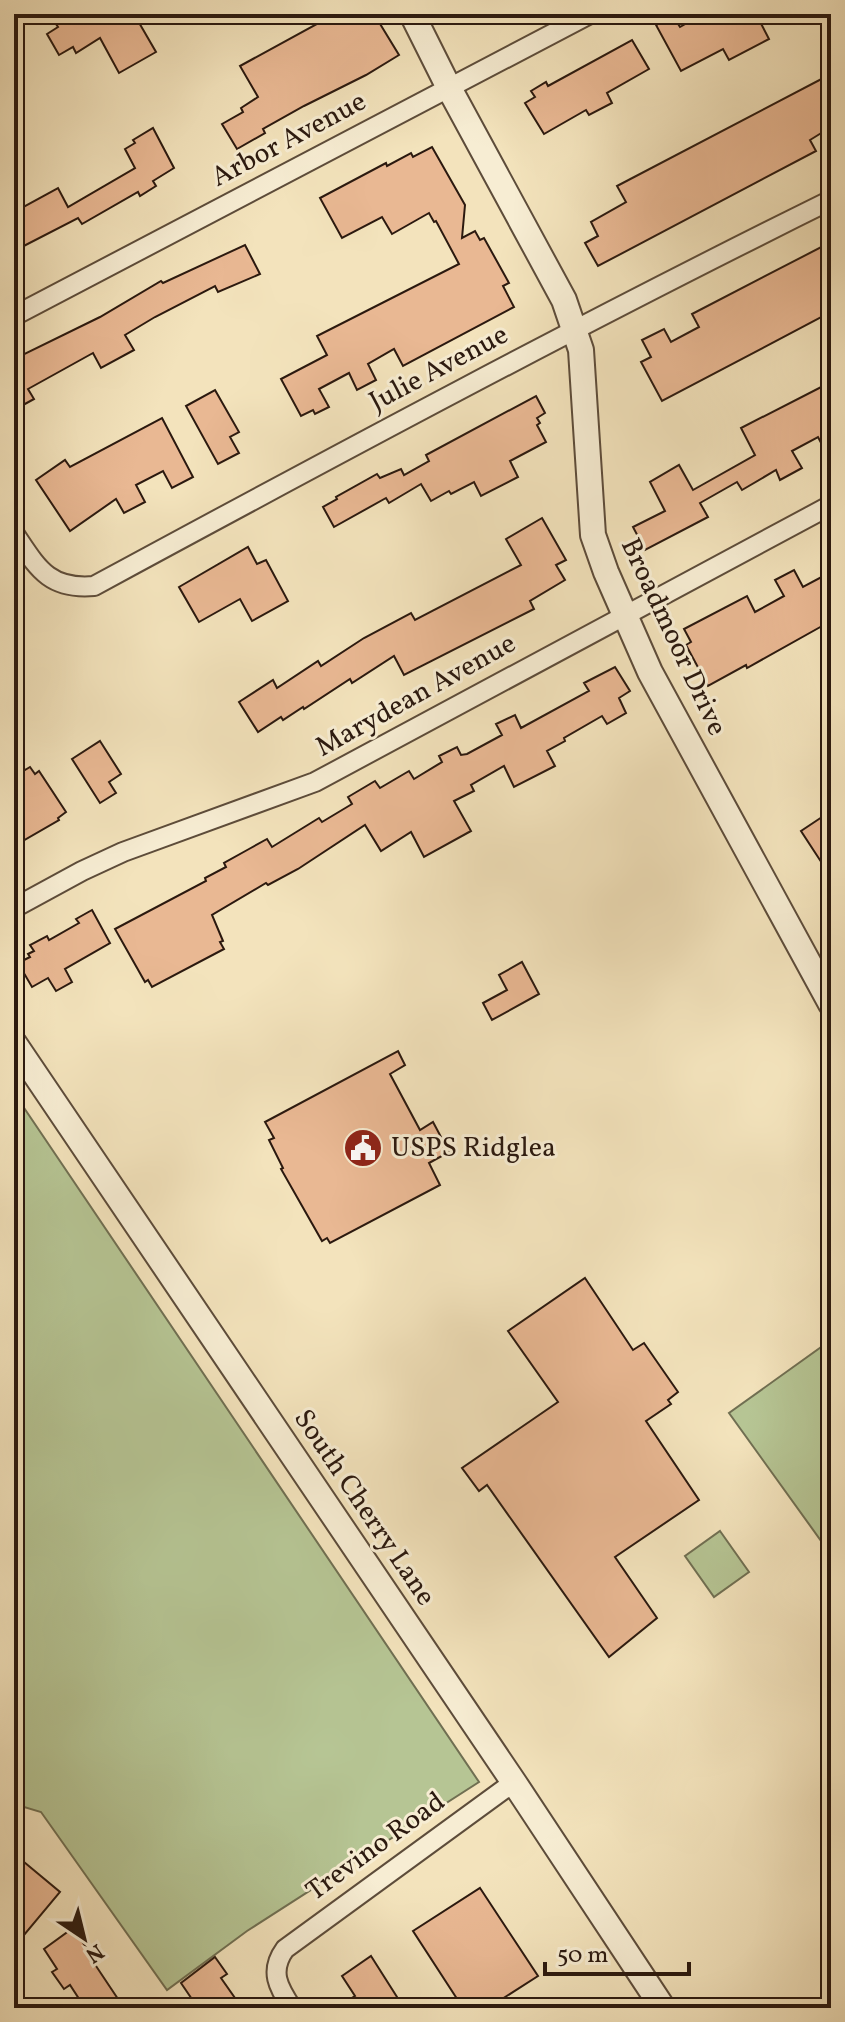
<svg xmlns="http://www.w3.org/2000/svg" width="845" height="2022" viewBox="0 0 845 2022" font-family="Vollkorn,serif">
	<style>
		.green { fill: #b6c594; stroke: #706f52; stroke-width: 2 }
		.building { fill: #e9b893; stroke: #2b190f; stroke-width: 2 }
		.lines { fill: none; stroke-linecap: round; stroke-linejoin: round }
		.minor-casing { stroke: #5d4c3a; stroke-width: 22 }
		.tertiary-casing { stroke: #5d4c3a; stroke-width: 28 }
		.minor { stroke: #f7edd3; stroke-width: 18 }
		.tertiary { stroke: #f7edd3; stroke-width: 24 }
		.labels { text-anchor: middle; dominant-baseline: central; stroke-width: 6; stroke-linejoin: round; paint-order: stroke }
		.street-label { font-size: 28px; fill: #2b190f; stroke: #f7edd3 }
		.poi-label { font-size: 28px; fill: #2b190f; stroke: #f7edd3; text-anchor: start }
	</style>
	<rect width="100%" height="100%" fill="#f3e3bc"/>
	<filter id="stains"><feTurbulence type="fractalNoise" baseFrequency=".0025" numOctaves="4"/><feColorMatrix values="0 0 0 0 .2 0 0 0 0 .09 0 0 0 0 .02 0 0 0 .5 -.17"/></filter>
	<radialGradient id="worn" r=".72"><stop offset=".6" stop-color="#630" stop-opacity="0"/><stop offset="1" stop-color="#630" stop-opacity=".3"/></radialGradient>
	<g class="green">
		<polygon points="14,1093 479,1782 247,1931 167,1990 41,1812 14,1804"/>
		<polygon points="831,1340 831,1540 824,1545 729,1413"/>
		<polygon points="720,1531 749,1572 714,1597 685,1556"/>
	</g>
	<g class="building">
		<polygon points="74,14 134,14 156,52 119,73 100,38 76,53 73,47 59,55 47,34 58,27 56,24"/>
		<polygon points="335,14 374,14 399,55 366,75 304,106 263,129 265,133 237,149 222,124 243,112 241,108 258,97 240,66"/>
		<polygon points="703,14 756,14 769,39 729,60 723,49 681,71 656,25 673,16 680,27"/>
		<polygon points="632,40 649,69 607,93 612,103 589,115 586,110 544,134 525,103 535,97 531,91 546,82 548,86"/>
		<polygon points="831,74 831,127 810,140 816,151 598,266 585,243 598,236 591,222 626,202 617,186"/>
		<polygon points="153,128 174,168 153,181 156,186 140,196 138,192 82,224 78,218 14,251 14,212 58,188 68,207 135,168 125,149 135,143 133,140"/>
		<polygon points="432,147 465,205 462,238 475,231 480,240 484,238 509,283 503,286 514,307 403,366 394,349 368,364 376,380 357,390 349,373 319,389 329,407 315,414 313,410 301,416 281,379 327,355 317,336 459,264 436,221 434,222 429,213 392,234 382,217 342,238 320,198 386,163 387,166 411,153 413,157"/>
		<polygon points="831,242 831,312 662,401 641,362 651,357 642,340 664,329 671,342 699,327 692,314"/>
		<polygon points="245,245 260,274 218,292 215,286 155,317 125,335 134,350 101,368 93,353 28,389 34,399 14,410 14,359 100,317 161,281 163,283"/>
		<polygon points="831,382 831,462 818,437 792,451 802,468 780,480 776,470 742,490 737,482 700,503 708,517 645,550 633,527 665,511 650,482 679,465 693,490 755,455 741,428"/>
		<polygon points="215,390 239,432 230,437 239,453 218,464 186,406"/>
		<polygon points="536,396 545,413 537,418 540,423 537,425 546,442 510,461 518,477 481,496 474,482 451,494 449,491 431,501 421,484 389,503 386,498 334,527 323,507 337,499 336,497 377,474 380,478 401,469 404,475 429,461 426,455"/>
		<polygon points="162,418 193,477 172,488 163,471 136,485 145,502 124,513 116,499 70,531 36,480 65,460 70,467"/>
		<polygon points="542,518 566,560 556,565 565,580 530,601 534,609 404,675 394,656 352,683 350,679 304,709 303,707 283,720 281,717 258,732 239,702 273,680 277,688 318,661 321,666 364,638 411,613 415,620 521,565 506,539"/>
		<polygon points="248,547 257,564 266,560 288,601 252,621 240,599 199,622 179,587"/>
		<polygon points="794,570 803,587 831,572 831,621 747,668 746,665 708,686 686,645 691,642 684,629 747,596 755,612 784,596 775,580"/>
		<polygon points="615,667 630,691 619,698 626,713 607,724 602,716 564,738 565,741 547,751 555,766 514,787 504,766 471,785 474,791 454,801 471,831 424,857 411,832 381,851 365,825 298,869 268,885 266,883 212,915 223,941 220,942 224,949 152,987 148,980 145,982 115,929 206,881 205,878 226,867 224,863 249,849 267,839 272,847 319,818 322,822 352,804 348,797 375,781 380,788 409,771 414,779 442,762 439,756 457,747 461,755 467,754 502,735 496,724 515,715 521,728 589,691 584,683"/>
		<polygon points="100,741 121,774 109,782 116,793 100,803 72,759"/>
		<polygon points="14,755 25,770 30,767 35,774 39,771 66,812 58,818 59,820 14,846"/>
		<polygon points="831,811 831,877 801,831"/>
		<polygon points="92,910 110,943 65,969 72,982 56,991 48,978 32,987 18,963 30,957 28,954 34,951 30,945 47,936 49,940 79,923 76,919"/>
		<polygon points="522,962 539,994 492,1020 483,1003 507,990 499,975"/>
		<polygon points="398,1051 405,1065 390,1074 420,1130 433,1122 449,1152 429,1163 440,1185 330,1243 327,1238 322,1241 281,1169 283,1168 269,1140 274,1138 265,1122"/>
		<polygon points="585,1278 633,1350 644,1343 678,1392 668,1400 671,1404 646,1421 699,1500 615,1557 657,1618 609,1657 487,1485 479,1491 462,1468 558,1402 508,1331"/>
		<polygon points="24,1862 60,1892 14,1947 14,1874"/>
		<polygon points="480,1888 538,1976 488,2008 463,2008 413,1931"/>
		<polygon points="73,1928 96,1962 94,1963 124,2008 85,2008 70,1985 64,1989 52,1972 57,1969 44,1949"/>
		<polygon points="371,1956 404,2008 335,2008 355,1996 342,1976"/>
		<polygon points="215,1957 227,1974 221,1978 242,2008 198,2008 181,1983"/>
	</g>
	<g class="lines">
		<defs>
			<g id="minor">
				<polyline points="14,316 590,14"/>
				<path d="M14,533c23,34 34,57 80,53 244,-132 488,-263 737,-386"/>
				<polyline points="14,908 82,871 123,852 315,782 831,505"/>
				<polyline points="14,2007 15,2008"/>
				<path d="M292,2008c-14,-21 -23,-37 -7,-59l218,-159 12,-6"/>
			</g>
			<g id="tertiary">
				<polyline points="412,14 449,88 564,300 581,350 593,535 606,572 650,672 831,1004"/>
				<polyline points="14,1043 515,1784 663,2008"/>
			</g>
		</defs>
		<use href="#minor" class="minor-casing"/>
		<use href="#tertiary" class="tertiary-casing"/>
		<use href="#minor" class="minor"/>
		<use href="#tertiary" class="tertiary"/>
	</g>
	<defs>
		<symbol id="civic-disc" viewBox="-11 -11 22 22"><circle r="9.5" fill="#8f2418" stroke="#f7edd3"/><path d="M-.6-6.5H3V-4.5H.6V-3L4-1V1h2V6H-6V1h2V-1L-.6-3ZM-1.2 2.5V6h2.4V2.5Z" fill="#fff"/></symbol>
	</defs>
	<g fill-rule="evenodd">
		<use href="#civic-disc" x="341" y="1126" width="44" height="44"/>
	</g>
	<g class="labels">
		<g class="street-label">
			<text transform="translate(289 140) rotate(-28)">Arbor Avenue</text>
			<text transform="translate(439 369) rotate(-28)">Julie Avenue</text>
			<text transform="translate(673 637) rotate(65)">Broadmoor Drive</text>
			<text transform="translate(416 696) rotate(-29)">Marydean Avenue</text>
			<text transform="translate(364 1508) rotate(56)">South Cherry Lane</text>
			<text transform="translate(376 1847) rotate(-36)">Trevino Road</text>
		</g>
		<g class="poi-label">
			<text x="391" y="1148">USPS Ridglea</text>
		</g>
	</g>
	<rect width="845" height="2022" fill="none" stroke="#f3e3bc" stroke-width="48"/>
	<rect x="16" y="16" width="813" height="1990" fill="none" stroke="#2b190f" stroke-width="4"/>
	<rect x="24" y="24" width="797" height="1974" fill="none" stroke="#2b190f" stroke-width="2"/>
	<g transform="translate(84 1938) rotate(145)" stroke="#f7edd3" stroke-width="6" paint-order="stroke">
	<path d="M0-6L14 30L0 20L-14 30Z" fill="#2b190f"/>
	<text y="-12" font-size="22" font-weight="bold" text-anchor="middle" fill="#2b190f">N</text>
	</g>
	<path d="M545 1962v12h144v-12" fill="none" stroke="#2b190f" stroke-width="4"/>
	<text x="557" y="1962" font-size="24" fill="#2b190f" stroke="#f7edd3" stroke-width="6" paint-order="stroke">50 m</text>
	<rect width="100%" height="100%" filter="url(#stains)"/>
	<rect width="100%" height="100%" fill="url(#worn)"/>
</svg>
